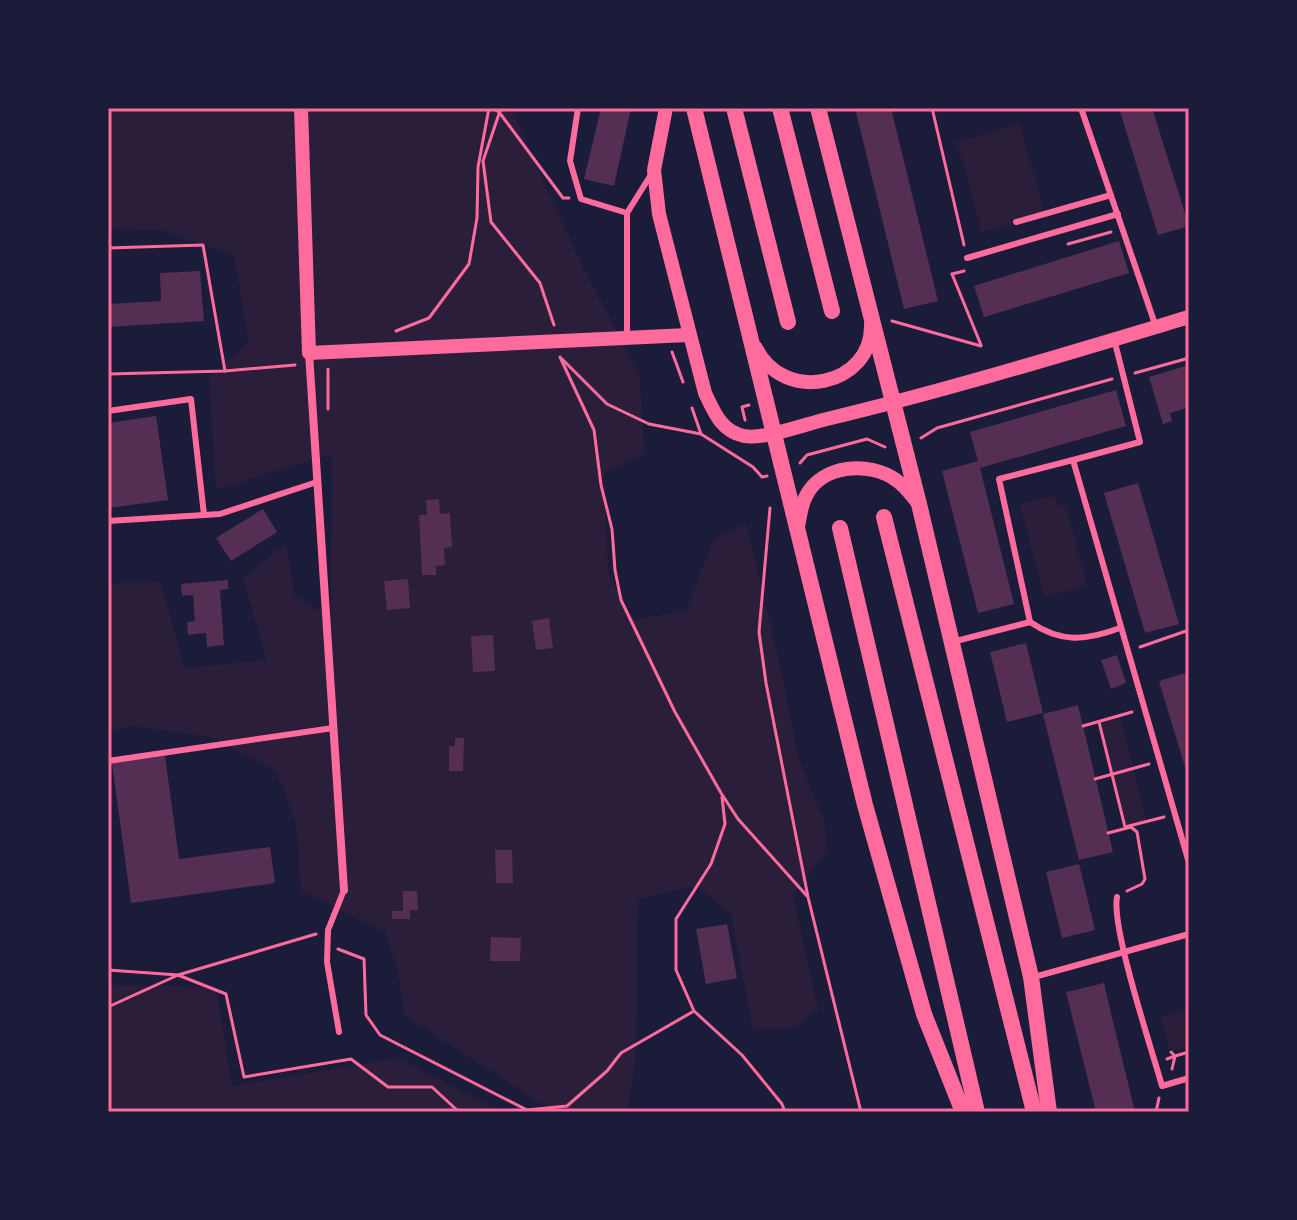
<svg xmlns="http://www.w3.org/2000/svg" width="1297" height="1220" viewBox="0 0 1297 1220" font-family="'Work Sans',sans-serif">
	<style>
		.green { fill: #2a1e3b }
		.building { fill: #542f53 }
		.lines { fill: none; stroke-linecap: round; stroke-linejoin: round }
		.path { stroke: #ff6b9d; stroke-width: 3 }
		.service { stroke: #ff6b9d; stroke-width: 6 }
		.minor { stroke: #ff6b9d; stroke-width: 8 }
		.tertiary { stroke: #ff6b9d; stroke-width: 14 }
		.secondary { stroke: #ff6b9d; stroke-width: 16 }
		.neatline { fill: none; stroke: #ff6b9d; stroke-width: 3 }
	</style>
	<rect width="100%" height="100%" fill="#1b1b3a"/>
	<g class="green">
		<polygon points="108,108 511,108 582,266 639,374 645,453 604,474 608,574 634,620 686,611 714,538 746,524 777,652 799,760 824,820 827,851 793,895 818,1010 792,1028 753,1029 731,914 697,886 638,899 636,1055 627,1112 559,1112 540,1103 405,1015 397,968 385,931 301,891 296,821 276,771 211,737 133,726 108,731 108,584 161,582 184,668 267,660 243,578 286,544 295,597 331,616 332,454 216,489 209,378 249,342 234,255 162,230 108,229"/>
		<polygon points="1020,124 1045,214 982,232 957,142"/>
		<polygon points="1055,495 1058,506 1066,505 1087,586 1044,597 1020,504"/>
		<polygon points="1120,716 1147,822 1125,827 1099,722"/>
		<polygon points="108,985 216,987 232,1086 399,1058 499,1112 108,1112"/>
		<polygon points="1189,1008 1189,1046 1171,1052 1160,1017"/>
	</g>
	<g class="building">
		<polygon points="601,108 631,108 614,186 584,179"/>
		<polygon points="855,108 891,108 938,301 904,309"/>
		<polygon points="1119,108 1152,108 1189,226 1158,235"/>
		<polygon points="1119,241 1129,273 984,317 974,286"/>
		<polygon points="200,271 204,321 108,327 108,304 161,301 160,273"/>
		<polygon points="1189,365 1189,407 1170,413 1172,421 1163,424 1149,377"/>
		<polygon points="1116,390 1126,426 980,468 1014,604 978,613 942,471 978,461 970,432"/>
		<polygon points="156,416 168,500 108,508 108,423"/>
		<polygon points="1138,483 1179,624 1145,633 1104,493"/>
		<polygon points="439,499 440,514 450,513 452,547 444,548 445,565 436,566 436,575 422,575 419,515 427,515 426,500"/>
		<polygon points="263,509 277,532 231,561 216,538"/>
		<polygon points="408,579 410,608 387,610 384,581"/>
		<polygon points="228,580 228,589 220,590 224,645 207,647 206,633 188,635 187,622 195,621 193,595 182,596 181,584"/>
		<polygon points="549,618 553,648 536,650 532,621"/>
		<polygon points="493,635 495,671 473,672 471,636"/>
		<polygon points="1026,643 1043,713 1007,722 990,652"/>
		<polygon points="1117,655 1126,683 1111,689 1101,660"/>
		<polygon points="1189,672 1189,776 1188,777 1159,681"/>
		<polygon points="1078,705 1113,852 1079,860 1043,714"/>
		<polygon points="455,738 464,738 463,771 449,771 449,746 455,746"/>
		<polygon points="165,756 179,859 270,847 275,883 131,903 112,763"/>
		<polygon points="495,850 512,850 513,883 496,883"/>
		<polygon points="1079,864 1095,930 1062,938 1046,872"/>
		<polygon points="403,891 417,891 418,910 410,910 410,919 392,919 392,911 403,911"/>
		<polygon points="727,924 737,978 706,984 696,929"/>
		<polygon points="491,937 521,938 520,961 490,961"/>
		<polygon points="1104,983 1110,1009 1135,1112 1096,1112 1066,992"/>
	</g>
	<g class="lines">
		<g class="path">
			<polyline points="493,108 499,112 563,198 569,198"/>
			<polyline points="501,108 483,161 491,222 540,283 554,325"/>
			<polyline points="932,108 964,245"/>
			<polyline points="1068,244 1111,232"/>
			<polyline points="108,248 203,245 225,371"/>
			<polyline points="952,274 964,271"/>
			<polyline points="952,274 981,345"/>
			<polyline points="892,321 981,346"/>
			<polyline points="396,331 429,318 469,264 477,218 478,167 489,108"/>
			<polyline points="672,352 683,382"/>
			<polyline points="560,357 594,430 601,485 612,529 615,570 621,600 675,712 721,793 738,819 807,896"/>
			<polyline points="562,359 607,404 649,424 701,434"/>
			<polyline points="1135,373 1189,358"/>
			<polyline points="108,374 225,371 295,365"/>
			<polyline points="692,408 701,434 753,467 762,477 767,476"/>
			<polyline points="328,409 328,369"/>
			<polyline points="745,420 742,407 749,405"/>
			<polyline points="921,438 937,428 1112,379"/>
			<polyline points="800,463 807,455 867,439 885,447"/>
			<polyline points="770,508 759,632 766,683 808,897 861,1112"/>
			<polyline points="1140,647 1189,630"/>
			<polyline points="1099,722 1125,827 1164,817"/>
			<polyline points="1083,726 1132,712"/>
			<polyline points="1095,779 1149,764"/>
			<polyline points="722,797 725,824 711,864 676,919 676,970 694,1011 742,1055 782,1104 785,1112"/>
			<polyline points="1108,833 1131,827 1137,832 1145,879 1142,884 1127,891"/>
			<polyline points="338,949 364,959 366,1015 380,1035 527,1110 567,1106 607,1071 621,1053 694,1011"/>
			<polyline points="108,970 178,975 316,934"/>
			<polyline points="108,1007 178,975 226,994 244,1077 351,1059 388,1087 432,1087 459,1112"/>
			<polyline points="1167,1059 1175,1056 1171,1052"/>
			<polyline points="1172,1069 1175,1056 1189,1052"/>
			<polyline points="1156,1112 1159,1098"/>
		</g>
		<g class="service">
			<polyline points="578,108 570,161 581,199 627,213"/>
			<polyline points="1081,108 1156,327"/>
			<polyline points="1016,222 1111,195"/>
			<polyline points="967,258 1118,214"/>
			<polyline points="627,338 627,213 652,173"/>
			<polyline points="1114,339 1140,442 1073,460 1189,863"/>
			<polyline points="108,411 191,399 204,515"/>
			<polyline points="108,521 220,514 317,482"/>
			<polyline points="1030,622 999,479 1073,460"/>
			<path d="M952,642l78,-20c31,21 55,19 90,6"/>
			<polyline points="108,761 333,728"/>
			<path d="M1117,897c-6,30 35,153 45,189l27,-8"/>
			<polyline points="1034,977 1189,934"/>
			<polyline points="339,1032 327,962 328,930 344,890"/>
		</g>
		<polyline class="minor" points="309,353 344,890"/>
		<g class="tertiary">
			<polyline points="301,108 309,353 688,335"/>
			<path d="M666,108l-12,62 5,44 46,179c9,19 16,38 39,43 19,4 62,-12 83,-17 121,-29 242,-66 362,-102"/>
			<path d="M756,348c28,57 117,38 115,-24"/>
			<path d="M798,527c2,-10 3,-22 8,-31 16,-32 64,-35 90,-16 9,6 15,15 22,23"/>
		</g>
		<g class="secondary">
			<polyline points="694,108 865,805 924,1014 963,1112"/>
			<polyline points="734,108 788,322"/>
			<polyline points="780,108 832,311"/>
			<polyline points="818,108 919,504 1031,977 1049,1112"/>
			<polyline points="884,517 1034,1112"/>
			<polyline points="840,528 977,1112"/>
		</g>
	</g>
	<rect width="1297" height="1220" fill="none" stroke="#1b1b3a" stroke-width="220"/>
	<rect x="110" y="110" width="1077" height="1000" class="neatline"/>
</svg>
